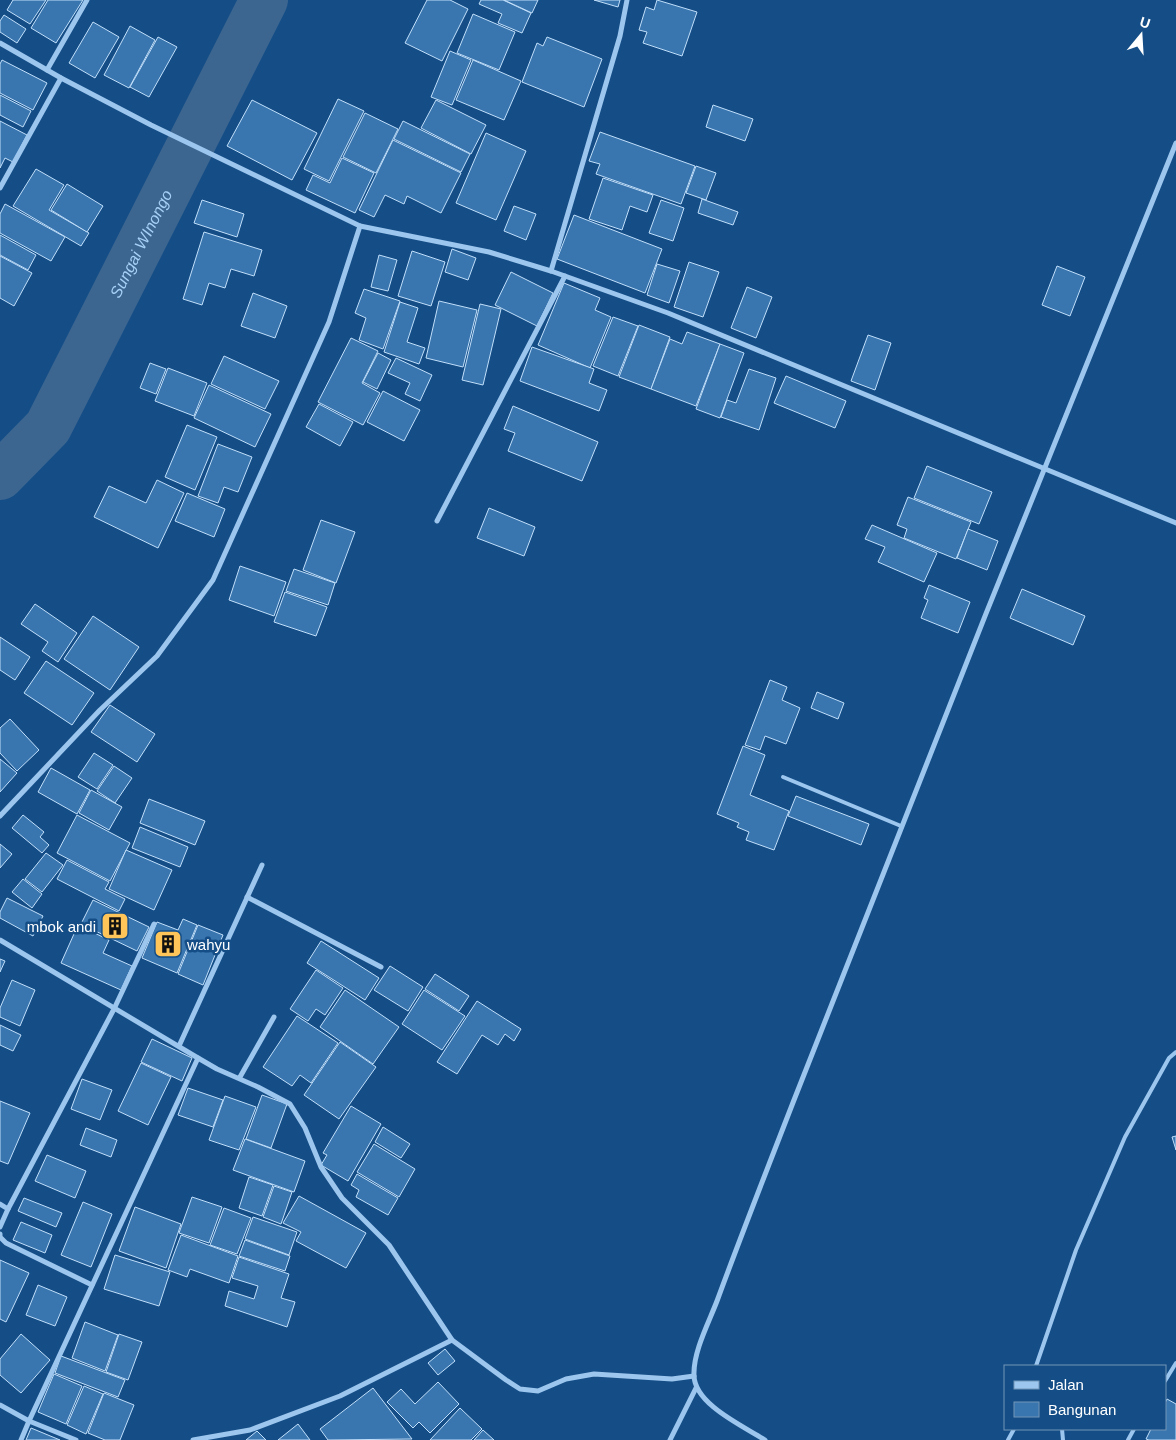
<svg xmlns="http://www.w3.org/2000/svg" width="1176" height="1440" viewBox="0 0 1176 1440" font-family="Arial,sans-serif">
	<style>
		.lines { fill: none; stroke-linecap: round; stroke-linejoin: round }
		.river { stroke: #3c6690; stroke-width: 48 }
		.building { fill: #3975af; stroke: #c1dffa }
		.service { stroke: #9cc6ee; stroke-width: 4 }
		.minor { stroke: #9cc6ee; stroke-width: 5 }
		.labels { text-anchor: middle; dominant-baseline: central; stroke-width: 5; stroke-linejoin: round; paint-order: stroke }
		.poi-label { font-size: 15px; fill: #fff; stroke: #154e87; text-anchor: end }
		.water-label { font-size: 16px; font-style: italic; fill: #a7d0f6; stroke: #154e87 }
	</style>
	<rect width="100%" height="100%" fill="#154e87"/>
	<g class="lines">
		<path class="river" id="s1" d="M0,476l48,-49 216,-427"/>
	</g>
	<g class="building">
		<polygon points="13,0 46,0 30,24 7,10"/>
		<polygon points="48,0 83,0 56,43 31,28"/>
		<polygon points="427,0 450,0 468,9 442,61 405,43"/>
		<polygon points="481,0 503,0 531,13 522,33 498,23 502,14 479,4"/>
		<polygon points="504,0 538,0 532,13"/>
		<polygon points="594,0 620,0 618,7"/>
		<polygon points="657,0 697,12 682,56 643,43 647,32 639,30 646,7 654,10"/>
		<polygon points="473,14 515,32 499,70 457,53"/>
		<polygon points="4,15 26,29 17,43 0,32 0,21"/>
		<polygon points="93,22 119,37 95,78 69,63"/>
		<polygon points="130,26 155,40 129,88 104,75"/>
		<polygon points="158,37 177,47 149,97 130,87"/>
		<polygon points="547,37 602,59 584,107 522,82 537,43 543,46"/>
		<polygon points="450,51 471,60 452,105 431,97"/>
		<polygon points="2,60 47,83 33,110 0,93 0,64"/>
		<polygon points="473,60 521,81 504,120 456,100"/>
		<polygon points="0,95 31,111 23,127 0,115"/>
		<polygon points="338,99 364,111 329,181 304,169"/>
		<polygon points="252,100 317,133 292,180 227,146"/>
		<polygon points="436,100 486,125 471,154 421,128"/>
		<polygon points="713,105 753,119 745,141 706,127"/>
		<polygon points="365,113 398,129 376,173 343,157"/>
		<polygon points="0,121 27,135 13,162 5,158 0,168"/>
		<polygon points="403,121 470,154 461,172 394,139"/>
		<polygon points="600,132 695,166 681,204 596,174 600,164 589,161"/>
		<polygon points="486,133 526,151 496,220 456,203"/>
		<polygon points="393,140 461,173 441,213 407,196 404,204 385,195 374,217 359,210"/>
		<polygon points="342,158 374,173 355,213 306,190 313,175 330,183"/>
		<polygon points="696,166 716,173 706,200 686,193"/>
		<polygon points="36,169 64,185 49,210 89,233 81,246 13,206"/>
		<polygon points="603,178 653,195 647,212 630,206 622,230 589,219"/>
		<polygon points="67,184 103,206 87,232 51,210"/>
		<polygon points="702,199 738,212 733,225 698,213"/>
		<polygon points="202,200 244,214 237,237 194,223"/>
		<polygon points="661,200 684,208 673,241 649,233"/>
		<polygon points="5,204 65,237 51,261 0,233 0,214"/>
		<polygon points="514,206 536,214 526,240 504,231"/>
		<polygon points="574,215 662,249 645,293 557,259"/>
		<polygon points="204,232 262,250 254,276 231,269 225,288 209,283 202,305 183,299"/>
		<polygon points="0,235 36,255 28,270 0,255"/>
		<polygon points="452,249 476,258 468,280 445,272"/>
		<polygon points="412,251 445,262 431,306 398,296"/>
		<polygon points="379,255 397,260 388,291 371,287"/>
		<polygon points="0,256 32,273 14,306 0,298"/>
		<polygon points="689,262 719,272 703,317 674,307"/>
		<polygon points="657,264 680,271 669,303 647,295"/>
		<polygon points="1057,266 1085,277 1070,316 1042,305"/>
		<polygon points="511,272 553,293 537,326 495,305"/>
		<polygon points="564,283 600,298 595,310 611,317 590,368 538,345"/>
		<polygon points="747,287 772,297 756,338 731,328"/>
		<polygon points="364,289 400,301 383,349 359,340 366,318 355,313"/>
		<polygon points="253,293 287,306 275,338 241,326"/>
		<polygon points="439,301 477,310 463,367 426,358"/>
		<polygon points="400,302 418,308 407,342 425,348 419,364 384,352"/>
		<polygon points="480,304 501,309 483,385 462,380"/>
		<polygon points="613,317 638,326 618,376 593,366"/>
		<polygon points="639,325 670,337 651,389 619,377"/>
		<polygon points="687,332 720,344 696,406 651,389 670,339 682,344"/>
		<polygon points="868,335 891,343 875,390 851,381"/>
		<polygon points="351,338 378,351 362,383 380,393 363,425 318,402"/>
		<polygon points="720,344 744,353 720,418 696,409"/>
		<polygon points="532,347 594,369 589,383 607,390 599,411 520,381"/>
		<polygon points="378,353 391,360 377,389 363,382"/>
		<polygon points="224,356 279,381 265,409 211,384"/>
		<polygon points="396,358 432,375 420,401 405,394 410,383 388,373"/>
		<polygon points="150,363 166,369 156,394 140,388"/>
		<polygon points="168,368 207,383 194,416 155,401"/>
		<polygon points="749,369 776,378 759,430 721,417 727,400 736,403"/>
		<polygon points="786,376 846,401 835,428 774,403"/>
		<polygon points="209,385 271,414 255,447 194,418"/>
		<polygon points="383,391 420,410 404,441 367,422"/>
		<polygon points="319,404 353,422 340,446 306,427"/>
		<polygon points="513,406 598,442 582,481 508,451 515,433 504,429"/>
		<polygon points="187,425 217,437 195,490 165,477"/>
		<polygon points="218,444 252,457 238,492 224,487 218,503 198,496"/>
		<polygon points="927,466 992,492 979,524 914,498"/>
		<polygon points="157,480 184,493 158,548 94,517 109,486 146,503"/>
		<polygon points="187,493 225,509 214,537 175,521"/>
		<polygon points="908,497 971,522 956,559 904,538 907,529 897,525"/>
		<polygon points="489,508 535,527 524,556 477,538"/>
		<polygon points="321,520 355,532 336,583 303,570"/>
		<polygon points="872,525 937,553 924,582 878,562 885,547 865,539"/>
		<polygon points="968,529 998,541 987,570 957,558"/>
		<polygon points="240,566 286,582 274,616 229,600"/>
		<polygon points="294,569 335,583 328,605 286,591"/>
		<polygon points="929,585 970,602 958,633 921,618 928,600 924,598"/>
		<polygon points="1022,589 1085,616 1073,645 1010,618"/>
		<polygon points="285,592 327,607 316,636 274,622"/>
		<polygon points="35,604 77,633 58,662 42,651 48,642 21,624"/>
		<polygon points="93,616 139,647 110,690 64,659"/>
		<polygon points="0,637 30,657 15,680 0,670"/>
		<polygon points="46,661 94,693 72,725 24,693"/>
		<polygon points="770,680 787,687 782,700 800,708 786,744 765,736 760,750 745,745"/>
		<polygon points="817,692 844,703 838,719 811,708"/>
		<polygon points="110,705 155,734 137,762 91,732"/>
		<polygon points="10,719 39,750 17,771 0,753 0,728"/>
		<polygon points="743,746 765,755 750,795 789,811 774,850 746,840 749,832 737,827 739,823 717,814"/>
		<polygon points="94,753 113,765 97,789 78,777"/>
		<polygon points="0,759 17,773 0,792"/>
		<polygon points="114,766 132,778 115,803 97,791"/>
		<polygon points="51,768 90,790 77,814 38,792"/>
		<polygon points="91,790 122,807 109,830 79,813"/>
		<polygon points="796,796 869,824 861,845 788,816"/>
		<polygon points="149,799 205,821 195,845 140,823"/>
		<polygon points="23,815 44,832 40,837 49,845 42,853 12,828"/>
		<polygon points="77,815 130,843 110,881 57,853"/>
		<polygon points="140,827 188,847 180,867 132,848"/>
		<polygon points="0,844 12,854 0,868"/>
		<polygon points="126,850 172,870 154,910 109,889"/>
		<polygon points="46,853 63,865 42,892 25,879"/>
		<polygon points="67,860 109,882 105,889 125,899 119,911 57,879"/>
		<polygon points="23,879 42,894 32,908 12,892"/>
		<polygon points="7,898 43,916 33,936 0,918 0,912"/>
		<polygon points="93,900 149,927 137,951 81,924"/>
		<polygon points="183,919 197,925 177,973 142,958 157,922 178,930"/>
		<polygon points="78,925 109,940 103,953 132,966 121,990 61,963"/>
		<polygon points="198,925 223,935 203,985 178,974"/>
		<polygon points="321,941 379,978 365,1000 307,963"/>
		<polygon points="0,959 5,961 0,972"/>
		<polygon points="390,966 423,987 408,1011 374,990"/>
		<polygon points="316,970 343,988 325,1015 316,1009 308,1021 290,1009"/>
		<polygon points="435,974 469,996 459,1011 425,989"/>
		<polygon points="12,980 35,990 20,1026 0,1017 0,1008"/>
		<polygon points="345,990 399,1027 373,1064 320,1027"/>
		<polygon points="424,990 465,1016 442,1050 402,1024"/>
		<polygon points="477,1001 521,1029 514,1041 505,1034 498,1045 482,1035 457,1074 437,1062"/>
		<polygon points="297,1016 338,1043 311,1083 300,1075 292,1086 263,1067"/>
		<polygon points="0,1025 21,1035 13,1051 0,1045"/>
		<polygon points="152,1039 192,1058 182,1081 141,1062"/>
		<polygon points="340,1042 376,1067 339,1119 304,1095"/>
		<polygon points="141,1063 171,1077 148,1125 118,1111"/>
		<polygon points="82,1079 112,1090 100,1120 71,1109"/>
		<polygon points="188,1088 223,1100 213,1127 178,1115"/>
		<polygon points="262,1095 287,1104 271,1148 246,1139"/>
		<polygon points="225,1096 256,1107 239,1150 209,1140"/>
		<polygon points="0,1101 30,1113 8,1164 0,1161"/>
		<polygon points="351,1106 381,1124 348,1181 321,1165 327,1155 323,1153"/>
		<polygon points="383,1127 410,1144 401,1158 375,1142"/>
		<polygon points="86,1128 117,1140 111,1157 80,1145"/>
		<polygon points="1176,1136 1176,1150 1172,1137"/>
		<polygon points="245,1139 305,1161 294,1192 233,1170"/>
		<polygon points="374,1144 415,1169 399,1197 357,1172"/>
		<polygon points="47,1155 86,1171 75,1198 35,1181"/>
		<polygon points="357,1174 398,1198 388,1215 356,1197 359,1190 351,1185"/>
		<polygon points="249,1177 273,1185 262,1216 239,1208"/>
		<polygon points="274,1186 292,1192 281,1224 263,1217"/>
		<polygon points="299,1196 366,1233 346,1268 296,1241 301,1232 283,1223"/>
		<polygon points="192,1197 222,1207 209,1243 179,1233"/>
		<polygon points="24,1198 62,1213 56,1227 18,1211"/>
		<polygon points="83,1202 112,1214 91,1267 61,1255"/>
		<polygon points="135,1207 181,1224 166,1268 119,1251"/>
		<polygon points="224,1208 251,1218 237,1254 210,1245"/>
		<polygon points="253,1217 297,1232 289,1255 245,1239"/>
		<polygon points="21,1222 52,1235 45,1253 13,1240"/>
		<polygon points="181,1235 238,1256 229,1283 190,1269 187,1277 168,1270"/>
		<polygon points="245,1240 290,1256 285,1271 239,1256"/>
		<polygon points="115,1255 170,1272 159,1306 104,1289"/>
		<polygon points="239,1257 289,1274 281,1298 295,1302 287,1327 225,1306 229,1291 254,1299 258,1286 232,1278"/>
		<polygon points="0,1260 29,1273 6,1322 0,1319"/>
		<polygon points="38,1285 67,1297 55,1326 26,1315"/>
		<polygon points="85,1322 118,1335 105,1371 72,1358"/>
		<polygon points="21,1334 50,1360 21,1393 0,1375 0,1359"/>
		<polygon points="119,1334 142,1342 128,1380 106,1372"/>
		<polygon points="445,1349 455,1361 438,1375 428,1363"/>
		<polygon points="61,1356 125,1380 118,1397 55,1373"/>
		<polygon points="54,1374 82,1386 66,1424 38,1412"/>
		<polygon points="438,1382 459,1404 430,1433 419,1422 413,1428 387,1402 401,1389 415,1404"/>
		<polygon points="84,1386 103,1394 86,1434 67,1425"/>
		<polygon points="373,1388 412,1439 328,1440 320,1429"/>
		<polygon points="104,1393 134,1405 120,1440 105,1440 88,1433"/>
		<polygon points="1167,1399 1176,1404 1176,1440 1149,1440 1146,1439 1151,1429 1165,1429 1165,1403"/>
		<polygon points="460,1408 482,1429 471,1440 430,1440"/>
		<polygon points="298,1424 310,1440 278,1440"/>
		<polygon points="31,1428 60,1440 26,1440"/>
		<polygon points="483,1430 494,1440 474,1440"/>
		<polygon points="257,1431 266,1440 246,1440"/>
	</g>
	<g class="lines">
		<g class="service">
			<polyline points="783,777 901,826"/>
			<polyline points="1036,1366 1076,1250 1125,1137 1169,1058 1176,1052"/>
			<polyline points="1165,1381 1176,1363"/>
			<polyline points="1062,1429 1063,1440"/>
			<polyline points="1008,1440 1014,1429"/>
			<polyline points="1128,1440 1134,1429"/>
		</g>
		<g class="minor">
			<polyline points="0,43 61,78 151,125 360,226 489,252 551,271 668,313 1176,523"/>
			<polyline points="47,70 87,0"/>
			<polyline points="0,188 61,78"/>
			<polyline points="551,271 620,36 627,0"/>
			<polyline points="437,521 565,276"/>
			<polyline points="0,816 100,710 157,656 213,580 329,322 360,226"/>
			<polyline points="247,897 381,967"/>
			<polyline points="0,940 198,1058 217,1069 258,1087 290,1104 305,1128 321,1167 342,1198 389,1245 452,1340 506,1380 520,1389 538,1391 566,1379 594,1374 672,1379 694,1376"/>
			<polyline points="179,1046 262,865"/>
			<polyline points="240,1077 274,1017"/>
			<polyline points="0,1204 8,1209"/>
			<polyline points="0,1227 8,1209 114,1009 154,924"/>
			<polyline points="0,1234 0,1237 6,1243 92,1285"/>
			<polyline points="0,1405 29,1421 76,1440"/>
			<polyline points="21,1440 29,1421 198,1058"/>
			<polyline points="193,1440 250,1430 340,1396 452,1340"/>
			<polyline points="670,1440 696,1388"/>
			<path d="M765,1440c-22,-14 -71,-36 -71,-65 -1,-23 15,-53 23,-74 25,-68 51,-134 77,-201 125,-320 252,-639 382,-957"/>
		</g>
	</g>
	<defs>
		<symbol id="building-square" viewBox="-11 -11 22 22"><rect x="-9" y="-9" width="18" height="18" rx="4" fill="#ffc559" stroke="#154e87"/><path d="M-4-6H4V6H1V3H-1V6H-4ZM-2.5-4.3h1.7v1.8h-1.7ZM.8-4.3h1.7v1.8H.8ZM-2.5-1h1.7V.8h-1.7ZM.8-1h1.7V.8H.8Z" fill="#111"/></symbol>
	</defs>
	<g fill-rule="evenodd">
		<use href="#building-square" x="99" y="910" width="32" height="32"/>
		<use href="#building-square" x="152" y="928" width="32" height="32"/>
	</g>
	<g class="labels">
		<g class="poi-label">
			<text x="96" y="926">mbok andi</text>
			<text x="187" y="944" text-anchor="start">wahyu</text>
		</g>
		<g class="water-label">
			<text stroke="none"><textPath href="#s1" startOffset="274">Sungai WInongo</textPath></text>
		</g>
	</g>
	<rect x="1004" y="1365" width="162" height="65" fill="#154e87" stroke="#7395b7"/>
	<rect x="1014" y="1381" width="25" height="8" fill="#9cc6ee" stroke="#7395b7"/>
	<text x="1048" y="1390" font-size="15" fill="#ffffff">Jalan</text>
	<rect x="1014" y="1402" width="25" height="15" fill="#3975af" stroke="#7395b7"/>
	<text x="1048" y="1415" font-size="15" fill="#ffffff">Bangunan</text>
	<g transform="translate(1141 35) rotate(18)" stroke="#154e87" stroke-width="4" paint-order="stroke">
	<path d="M0-4L9 19L0 12L-9 19Z" fill="#ffffff"/>
	<text y="-8" font-size="14" font-weight="bold" text-anchor="middle" fill="#ffffff">U</text>
	</g>
</svg>
